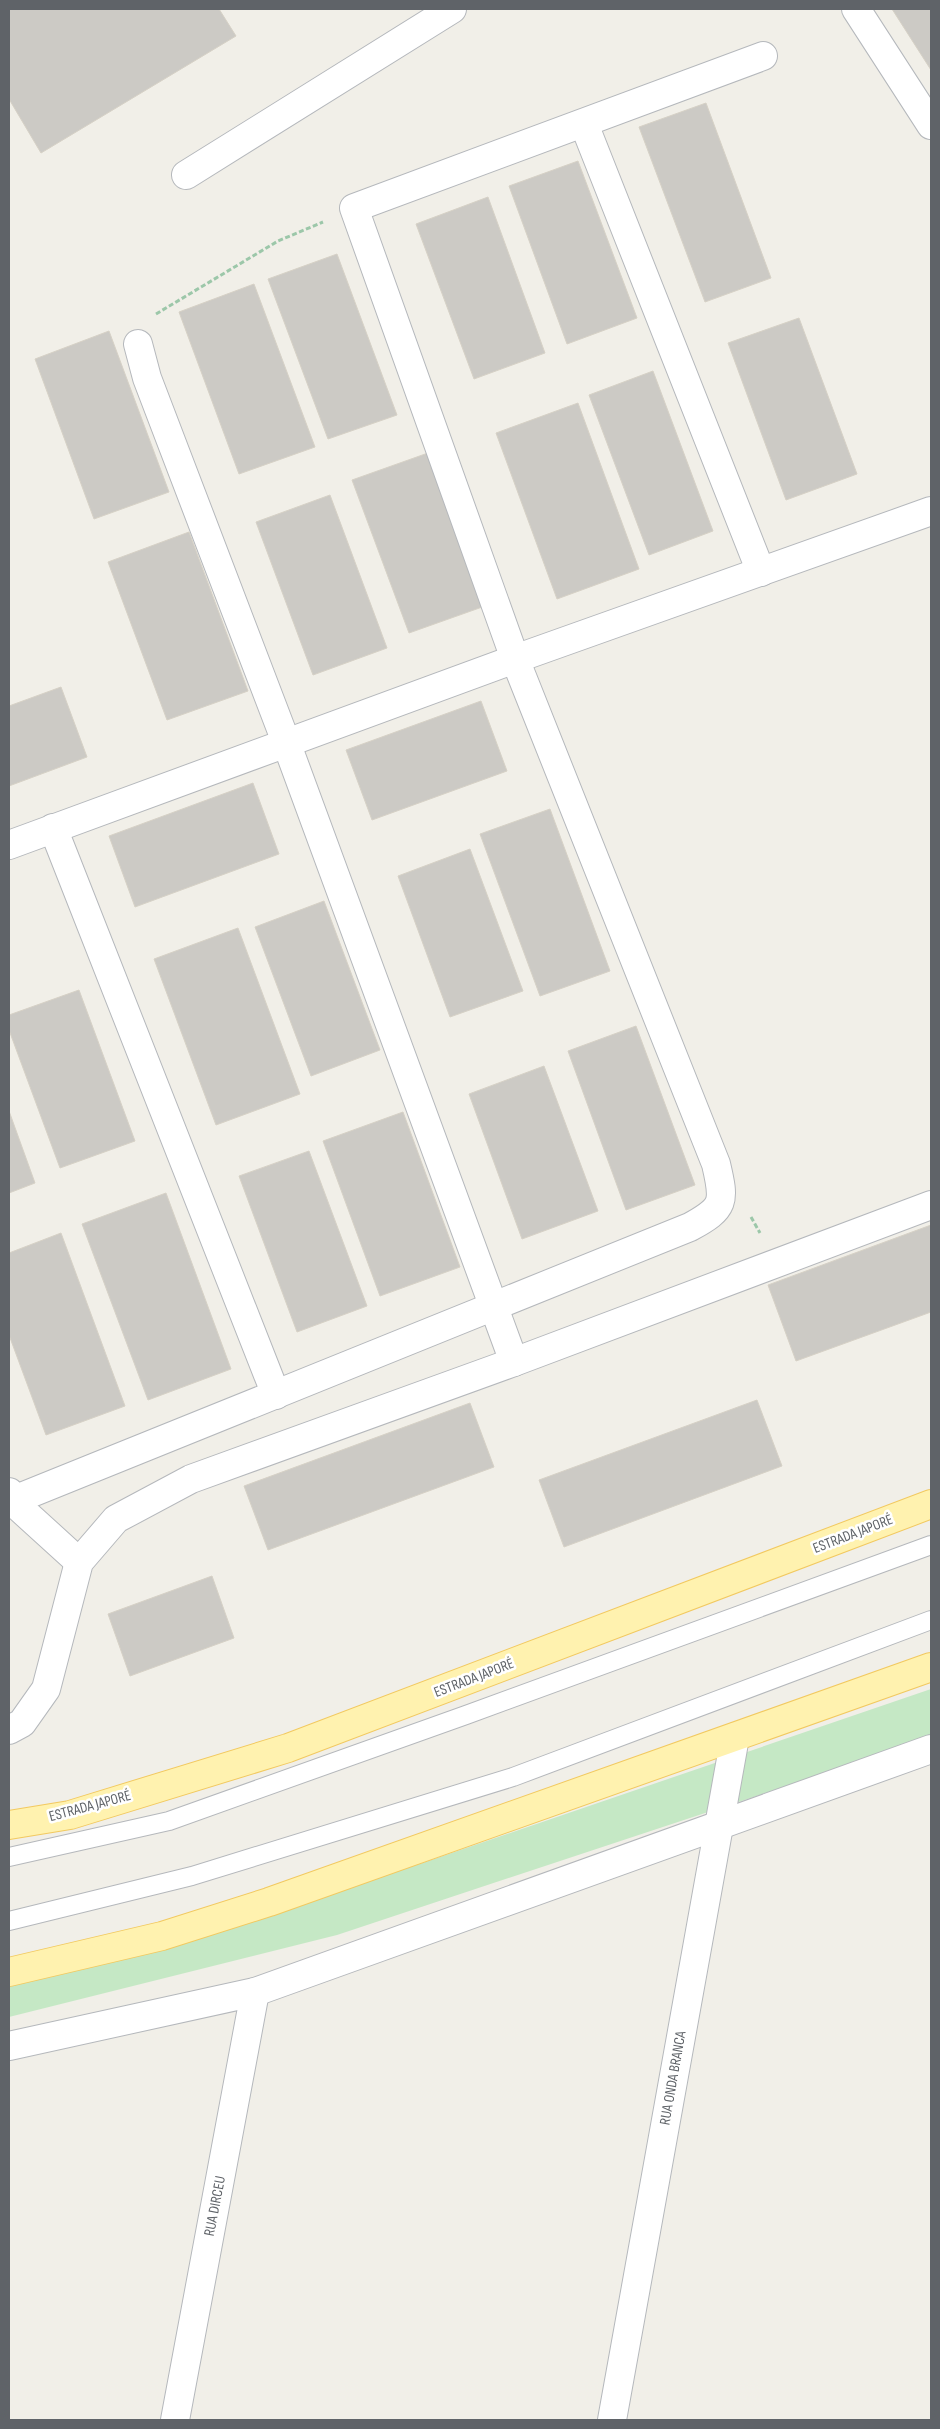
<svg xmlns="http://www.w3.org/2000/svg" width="940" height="2429" viewBox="0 0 940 2429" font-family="'Sofia Sans Condensed',sans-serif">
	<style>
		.green { fill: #c5e8c5 }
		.building { fill: #cccac5; stroke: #d6d1c6 }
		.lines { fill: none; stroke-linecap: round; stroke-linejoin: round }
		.service-casing { stroke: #b5b8bc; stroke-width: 20 }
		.minor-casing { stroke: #b5b8bc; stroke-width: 30 }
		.primary-casing { stroke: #f2c960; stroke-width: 30 }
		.path { stroke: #9cc7a9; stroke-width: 3; stroke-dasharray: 5 2.5; stroke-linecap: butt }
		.service { stroke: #fff; stroke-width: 18 }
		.minor { stroke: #fff; stroke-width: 28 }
		.primary { stroke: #fff2af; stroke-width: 28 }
		.labels { text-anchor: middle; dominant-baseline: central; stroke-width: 5; stroke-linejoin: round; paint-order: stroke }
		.street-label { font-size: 15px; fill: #5f6368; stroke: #fff }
	</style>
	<rect width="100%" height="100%" fill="#f1efe8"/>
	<polygon class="green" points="931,1689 931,1738 337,1935 9,2017 9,1980 326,1896"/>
	<g class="building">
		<polygon points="9,9 219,9 236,36 41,153 9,99"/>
		<polygon points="892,9 931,9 931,70"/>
		<polygon points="706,103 771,278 705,302 639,127"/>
		<polygon points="578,161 637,318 567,344 509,186"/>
		<polygon points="488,197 545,353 474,379 416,224"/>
		<polygon points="337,254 397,415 328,439 268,279"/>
		<polygon points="254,284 315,447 239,474 179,312"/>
		<polygon points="799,318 857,474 786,500 728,343"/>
		<polygon points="109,331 169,492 94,519 35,359"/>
		<polygon points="653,371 713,531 649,555 589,395"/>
		<polygon points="578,403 639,569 557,599 496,433"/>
		<polygon points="428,453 485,606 409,633 352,480"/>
		<polygon points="330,495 387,648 313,675 256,522"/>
		<polygon points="189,532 248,691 167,720 108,562"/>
		<polygon points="61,687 87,757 9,786 9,706"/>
		<polygon points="481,701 507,771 372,820 346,750"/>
		<polygon points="253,783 279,854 135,907 109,836"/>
		<polygon points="550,809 610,971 540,996 480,834"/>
		<polygon points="470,849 523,991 450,1017 398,876"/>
		<polygon points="324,901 380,1050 311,1076 255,927"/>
		<polygon points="238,928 300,1094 216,1125 154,959"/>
		<polygon points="79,990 135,1141 60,1168 9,1030 9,1015"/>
		<polygon points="636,1026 695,1185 626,1210 568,1051"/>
		<polygon points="544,1066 598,1211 522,1239 469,1094"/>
		<polygon points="9,1111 35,1183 9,1193"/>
		<polygon points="403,1112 460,1267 380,1296 323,1141"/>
		<polygon points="309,1151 367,1306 297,1332 239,1176"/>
		<polygon points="166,1193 231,1369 148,1400 82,1224"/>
		<polygon points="931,1225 931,1312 796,1361 768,1285"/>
		<polygon points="61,1233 125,1406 46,1435 9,1335 9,1253"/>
		<polygon points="757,1400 782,1466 564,1547 539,1480"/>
		<polygon points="470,1403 494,1467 268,1550 244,1486"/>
		<polygon points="212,1576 234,1638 130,1676 108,1614"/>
	</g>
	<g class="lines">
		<defs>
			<g id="service">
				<polyline points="9,1857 169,1821 466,1715 931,1545"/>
				<polyline points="9,1921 192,1876 513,1777 931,1620"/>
			</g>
			<g id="minor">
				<polyline points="856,9 931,125"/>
				<polyline points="584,124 761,572"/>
				<polyline points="186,175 452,9"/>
				<polyline points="138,344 147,378 286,742 514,1362"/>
				<polyline points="53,828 276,1395"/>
				<polyline points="9,845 515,659 931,511"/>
				<polyline points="9,1492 12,1501 79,1562"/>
				<path d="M9,1502l681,-275c35,-19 35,-25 26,-63l-201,-505 -161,-451 409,-152"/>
				<polyline points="9,1730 22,1723 46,1689 79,1562 116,1519 191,1479 514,1362 931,1205"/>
				<polyline points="9,2046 255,1992 931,1749"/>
				<polyline points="175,2420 255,1992"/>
				<polyline points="612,2420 735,1737"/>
			</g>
			<g id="primary">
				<polyline points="9,1825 70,1815 288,1748 931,1504"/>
				<polyline points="9,1972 162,1936 269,1902 931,1667"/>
			</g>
		</defs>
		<use href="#service" class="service-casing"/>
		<use href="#minor" class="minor-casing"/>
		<use href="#primary" class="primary-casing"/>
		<g class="path">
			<polyline points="156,314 278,241 323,222"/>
			<polyline points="751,1217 760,1233"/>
		</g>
		<use href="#service" class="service"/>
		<use href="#minor" class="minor"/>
		<use href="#primary" class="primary"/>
	</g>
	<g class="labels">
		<g class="street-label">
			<text transform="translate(853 1534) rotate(-21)">ESTRADA JAPORÉ</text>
			<text transform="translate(474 1678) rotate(-21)">ESTRADA JAPORÉ</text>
			<text transform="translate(90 1806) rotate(-15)">ESTRADA JAPORÉ</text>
			<text transform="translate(673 2078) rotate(-80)">RUA ONDA BRANCA</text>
			<text transform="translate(215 2206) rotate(-79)">RUA DIRCEU</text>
		</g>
	</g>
	<rect width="940" height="2429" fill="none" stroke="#5f6368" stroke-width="20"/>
</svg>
